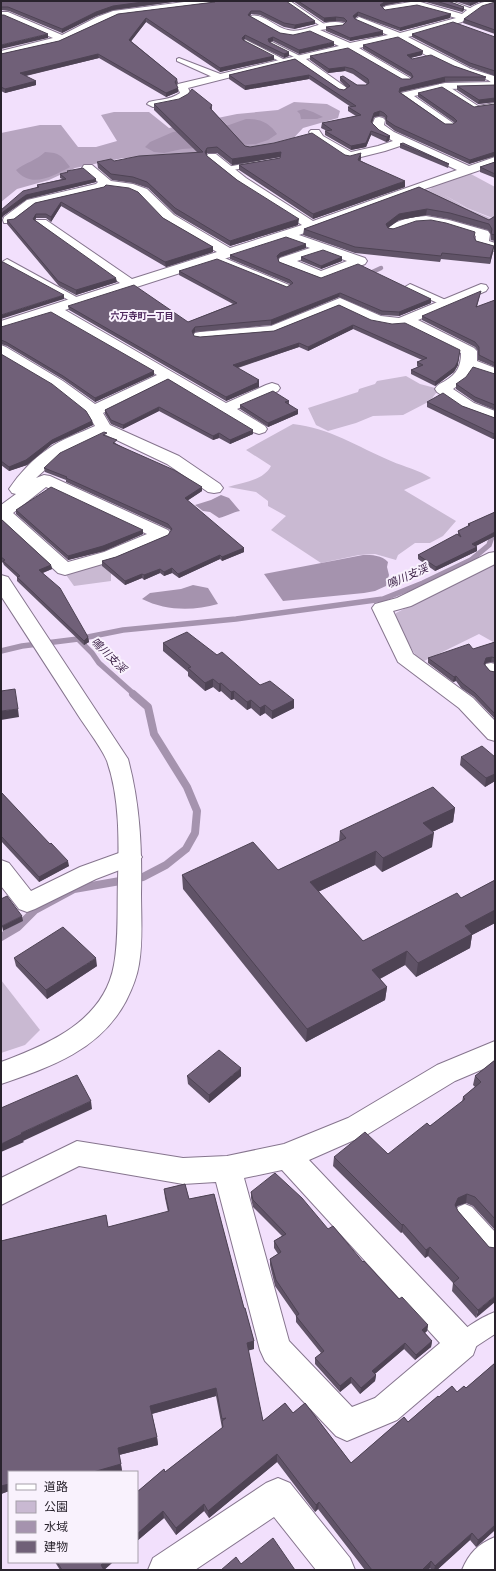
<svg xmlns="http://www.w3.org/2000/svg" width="496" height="1571" viewBox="0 0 496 1571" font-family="'Libre Baskerville','Noto Sans JP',serif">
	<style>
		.green { fill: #c9b9d2 }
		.forest { fill: #b7a5c0 }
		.water { fill: #a593ae }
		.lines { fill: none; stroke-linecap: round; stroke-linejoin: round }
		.stream-far2 { stroke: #a593ae; stroke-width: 4.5 }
		.stream-far1 { stroke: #a593ae; stroke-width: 5.5 }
		.stream { stroke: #a593ae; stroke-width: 8 }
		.service-casing { stroke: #86758e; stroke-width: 2 }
		.minor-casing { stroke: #86758e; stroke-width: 2 }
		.tertiary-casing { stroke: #86758e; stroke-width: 2 }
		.service { fill: #fff; fill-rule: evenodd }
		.minor { fill: #fff; fill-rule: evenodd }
		.tertiary { fill: #fff; fill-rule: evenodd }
		.wall { fill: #605367 }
		.shaded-wall { fill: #4e4354 }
		.building { fill: #706078; stroke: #4e4354 }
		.labels { text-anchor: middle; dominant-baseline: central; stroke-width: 4; stroke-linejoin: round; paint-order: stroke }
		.far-neighbourhood-label { font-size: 9px; font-weight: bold; fill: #4d275d; stroke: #f9f2fd }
		.water-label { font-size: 11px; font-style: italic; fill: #3d2248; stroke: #f9f2fd }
	</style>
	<rect width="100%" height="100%" fill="#f2e0fc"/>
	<g class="green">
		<polygon points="469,173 495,187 495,219 467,208 443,194 466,208 495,220 494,246 486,243 487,233 430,218 445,210 425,191 432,188 430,186"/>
		<polygon points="406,376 420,384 439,389 430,401 403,415 373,416 356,423 328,431 316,425 308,408 358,392 359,389 375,384 377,381"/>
		<path d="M293,424c37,4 65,23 98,37 14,6 28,9 40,17l-27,12 52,31 -13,15 -13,7h-15l-17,12 -2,5 -21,-6 -16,1 -38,8 -50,-33 15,-14 -18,-10v-5l-12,-9 -28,-5c15,-5 35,-6 43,-21l-25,-16z"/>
		<polygon points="104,562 111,572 111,581 74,586 64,572"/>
		<polygon points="495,563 495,643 479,634 420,663 394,619 396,613"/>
		<polygon points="1,980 40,1030 25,1045 1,1053"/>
	</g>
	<polygon class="forest" points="294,102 327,104 340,111 338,118 303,128 289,143 170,158 123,158 75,168 49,180 17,189 1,202 1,133 40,125 61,125 78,147 96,147 117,141 101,115 114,112 149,112 169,128 237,114 278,110"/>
	<g class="water">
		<polygon points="304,109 313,112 323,117 317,119 301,119 300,114 297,111"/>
		<path d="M246,119c13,-1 24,4 31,15l-9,6 -12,4 -74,5 -18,4 -10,-1 -9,-5 5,-5 23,-10 56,-7z"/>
		<path d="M45,152c15,1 16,3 25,15 -17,9 -39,22 -54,3 9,-7 21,-10 29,-18z"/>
		<path d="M221,495l8,3 11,13c-7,1 -13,5 -21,7l-9,-6 -7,-1 -8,-6 16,-5z"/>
		<path d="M363,555c9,0 19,0 25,7l-1,5 2,8 -3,11 -11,5 -11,2 -81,8 -19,-27z"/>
		<path d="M193,585l15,3 10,16c-25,7 -52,7 -76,-5l8,-6 31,-4z"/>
	</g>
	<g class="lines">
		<polyline class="stream-far2" points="366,275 381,268"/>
		<g class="stream-far1">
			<polyline points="1,651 22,646 78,639"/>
			<polyline points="135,695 99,663 92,653 78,639 123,630 236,619 383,599 423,583 471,560 489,545 495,528"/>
		</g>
		<polyline class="stream" points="1,937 18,927 35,910 74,889 143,877 166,865 186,849 195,833 197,811 187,787 154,734 148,707 133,694"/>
		<defs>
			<g id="service">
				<polygon points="283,1 290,1 327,26 322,27"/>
				<polygon points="442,1 451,1 475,10 470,11"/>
				<polygon points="246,40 285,60 287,61 285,62 281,62 244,43 243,42"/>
				<polygon points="272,42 304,58 298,59 270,45 269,44"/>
				<polygon points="179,58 223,75 224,77 223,79 217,79 177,61 177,59"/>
				<polygon points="462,68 468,68 494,76 495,85 488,80 462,72"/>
				<polygon points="439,84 445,84 478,106 495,103 495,107 474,110 439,88"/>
				<polygon points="258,161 262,163 261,165 227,171 223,169 227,167"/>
				<polygon points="215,254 289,285 291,287 286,290 283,289 212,259 210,257"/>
				<polygon points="7,259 80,299 82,301 77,304 74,303 4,264 2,262"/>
				<polygon points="410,284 448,301 450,303 448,305 442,305 407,289 405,287"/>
				<polygon points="491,663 495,664 495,675 490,674 484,667 486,664"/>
				<polygon points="465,1204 472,1207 495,1232 495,1256 488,1254 458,1219 455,1213 458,1207"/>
				<path d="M495,1312v22l-26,17 -7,3 -7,-3 -4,-7c6,-13 31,-27 44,-32z"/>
			</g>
			<g id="minor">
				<polygon points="192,1 220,1 215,4 118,16 59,43 1,57 1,51 53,38 4,17 1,18 1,12 8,12 62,35 97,17 113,11"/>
				<path d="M417,1l45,13c11,-9 19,-13 33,-13v3l-14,4 -19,14 -54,15 61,31 1,2 -1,2c-12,3 -59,-26 -71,-33l-39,9 51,30 1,2 -1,2h-8l-54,-32 -42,9 41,29 1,2 -1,2h-8l-44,-31 -107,27 3,6c-8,11 -25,12 -38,13l-6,-3 2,-2c11,-3 21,-2 31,-9l-3,-7 1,-2 161,-38 -29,-13 -17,4 -13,-2 -29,-15 -2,-2 2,-2c12,-3 25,12 37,14 17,4 36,-12 55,-7l2,2 -2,2 -23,3 30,13 38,-8 -32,-13 -2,-2 5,-3 41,16 56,-15 -39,-11 -31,5 -5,-3 5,-3z"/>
				<polygon points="495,82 495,88 445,89 414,96 453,123 455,125 453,127 445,127 400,95 401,93 445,83"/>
				<path d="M379,117l4,1 2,2 -1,5 10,7 75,34 26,-9v8l-85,29 -111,41 66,23 2,3 -2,3 -39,15 -5,1 -5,-1 -36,-15 -2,-3 2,-3 30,-10 -24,-9 -221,71 161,93 40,-18 6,-2 6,2 2,3 -2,3 -41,18 28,17 2,3 -2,3 -6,2 -6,-2 -85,-51 -65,32 7,12 69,31 41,28 3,4 -3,4 -6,1 -6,-1 -41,-28 -63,-30 -44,22 -24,22 8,-3 6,1 118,54 3,4 -3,4 -52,22 -51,15 -7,-2 -57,-52v-16l15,-11 -4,-1 -3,-4c10,-15 24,-30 39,-40 13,-10 32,-16 47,-23l-7,-12 -35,-27 -52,-31v-11l5,2 57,34 32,23 62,-29 -105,-61 -51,16v-9l119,-38 -85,-60 1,-3h10l86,59 85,-27 -53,-31 -25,-26 -9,-4 -24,-3 -2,2 -69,16 -21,17h-10l-1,-3 1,-3 23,-17 69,-16 2,-2 -16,-14 2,-3h8l19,16 22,3 14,5 27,26 56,33 72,-23 -64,-41 -30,-24 -2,-3 2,-3h8l30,24 67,43 144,-51 -54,-25 -18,6 -36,9 -4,-1 -31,-19 -5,-8 2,-2h8l4,6 28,16 27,-6 15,-5 -14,-8 -7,-8 3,-7zM323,252l24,9 -26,10 -24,-10zM46,487l101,47 -43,18 -36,10 -55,-49z"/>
				<path d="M426,216l23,4 39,11 2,3 -1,7 6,2v8l-18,-5 -2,-3 1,-7c-19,-6 -40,-15 -61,-11 -9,2 -16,10 -26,8l-2,-3c8,-11 27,-13 39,-14z"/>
				<path d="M481,284l5,1 2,3 -2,3 -68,29 56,28 3,3v10l18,7v10l-23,-8 -8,11 -11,8 21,14 21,8v11l-33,-13 -25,-17 -2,-3c3,-5 5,-5 10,-8 12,-7 16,-15 16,-28l-56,-28 -13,2 -21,-4 -32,-16 -65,27 -74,6 -5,-1 -2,-3 2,-3 5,-1 71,-6 69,-28 41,18 18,2z"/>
				<polygon points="495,552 495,564 411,606 393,611 413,654 473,698 495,721 495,741 488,739 459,708 398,662 372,608 375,604 397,598 489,553"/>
				<polygon points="130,849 138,851 142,857 138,863 96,879 35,909 27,912 19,909 1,886 1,860 9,863 31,891 80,867"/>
				<path d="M495,1041v23l-40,17 -87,53 -59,26 164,173 4,11 -4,11 -76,65 -50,21 -11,-5 -71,-75 -5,-11 -44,-168 -33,2 -104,-18 -78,39v-27l76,-37 106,17 44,-2 57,-12 64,-26 89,-53zM282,1170l158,173 -65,55 -23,9 -63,-66 -45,-163z"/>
				<polygon points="278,1478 290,1483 350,1558 355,1570 316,1570 274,1517 195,1570 148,1570 153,1558 266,1483"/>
				<path d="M495,1537v33h-33c7,-17 16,-26 33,-33z"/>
			</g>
			<path id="tertiary" d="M1,575l7,2 120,182c12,45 14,89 13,135 0,23 2,47 -2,70 -2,13 -7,25 -13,37 -26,49 -75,66 -125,83v-22c48,-18 103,-41 113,-97 5,-27 3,-57 4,-85 1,-38 2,-82 -11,-119 -5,-13 -23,-36 -31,-49 -25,-39 -50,-78 -75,-116z"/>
		</defs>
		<use href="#service" class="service-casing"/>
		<use href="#minor" class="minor-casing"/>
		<use href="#tertiary" class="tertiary-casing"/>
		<use href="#service" class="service"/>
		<use href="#minor" class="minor"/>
		<use href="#tertiary" class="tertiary"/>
	</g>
	<g class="wall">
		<polygon points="1,1 180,1 113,10 96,16 62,33 9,11 1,10"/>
		<polygon points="293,1 408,1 386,5 382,7 385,10 451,14 450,18 400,31 358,16 354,18 355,19 383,35 350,41 326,31 326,27 343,25 345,23 344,22 336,21 324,22"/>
		<polygon points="422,1 448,1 464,7 464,10 462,12"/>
		<polygon points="455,1 484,1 481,1 470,6"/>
		<polygon points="215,2 315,21 315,24 294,29 284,27 260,15 251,14 250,16 280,33 334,46 299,54 273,41 269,42 289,56 284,58 245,39 243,40 274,60 220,72 146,22 131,41 177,79 178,83 176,85 178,92 166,97 99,58 26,76 36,85 5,93 1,91 1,54 59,41 118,14"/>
		<polygon points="495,2 495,34 463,23 464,19"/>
		<polygon points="412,34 495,37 495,76 470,67 412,37"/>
		<polygon points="363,45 423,51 422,55 410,58 412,59 454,66 486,77 485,81 445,82 400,92 445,124 453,124 455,123 418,97 418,93 474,107 495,104 495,156 469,164 395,131 386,124 386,120 384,117 379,116 374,117 372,123 379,130 390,136 389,141 386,142 371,135 366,147 351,150 325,135 325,131 327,131 321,128 322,123 356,116 348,111 348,107 351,107 309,79 245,90 229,79 229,75 295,59 339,89 344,90 347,88 340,81 340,77 357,85 366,85 367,84 353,74 345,71 328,73 310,60 310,56 402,79 410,79 411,78 411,77 363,49"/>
		<polygon points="495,85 495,102 478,104 457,90 457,86"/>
		<polygon points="154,104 212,105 212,110 245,146 250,147 345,155 361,159 360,160 405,187 313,219 239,170 239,165 280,158 280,157 232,165 217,153 207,153 206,155 207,156 237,180 298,225 230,246 175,214 148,188 133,183 112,180 98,168 97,162 114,161 198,153 154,110"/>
		<polygon points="400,144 449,164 448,168 400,148"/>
		<polygon points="495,162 495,178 480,172 480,167"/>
		<polygon points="67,171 96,182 27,199 3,216 2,218 1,217 1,210 37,188 37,185 62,179 60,178 60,174 67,173"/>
		<polygon points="104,187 163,218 213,247 213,252 166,267 61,206 51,222 46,218 36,218 35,220 117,282 76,295 59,286 7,224 7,220 14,219 35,203"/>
		<polygon points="419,187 489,220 495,216 495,241 491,240 491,234 488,230 449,219 426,215 399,220 388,228 474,237 476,241 494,246 493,252 490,264 441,259 440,262 355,253 303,235 304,229"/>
		<polygon points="306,244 306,248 280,257 278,259 279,262 321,278 431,299 431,303 399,316 381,315 339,297 271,325 195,332 193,334 194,336 200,337 274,331 339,305 458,365 454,372 435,386 411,374 411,370 418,367 417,366 417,362 422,360 353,329 308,351 299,347 238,368 259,385 259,387 226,401 69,310 68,306 188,322 233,304 179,275 179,271 287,287 290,285 290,284 230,259 230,255"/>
		<polygon points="301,257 342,257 342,261 321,269 301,261"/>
		<polygon points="480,295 477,307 495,300 495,367 478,360 478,351 475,347 422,320 422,316"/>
		<polygon points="1,327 154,371 154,375 95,402 64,380 7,346 1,344"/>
		<polygon points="1,354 92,421 93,425 52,444 27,465 9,471 1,465"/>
		<polygon points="495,374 495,410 475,402 456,389 456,384"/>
		<polygon points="168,379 253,434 230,444 219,438 213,440 159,411 123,429 111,424 105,414 105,410"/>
		<polygon points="289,401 289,404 298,414 268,427 240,409 240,405"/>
		<polygon points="427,402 462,406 495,418 495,438 493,439 427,407"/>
		<polygon points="107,437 117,444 202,491 187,501 244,548 244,552 222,561 220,559 179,578 172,573 164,576 160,573 144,580 142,578 125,585 102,566 102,561 116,557 168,535 171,531 169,529 66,482 66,480 45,472 44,468"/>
		<polygon points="16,510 143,534 104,551 68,560 16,514"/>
		<polygon points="495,512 495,536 476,546 477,551 435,571 418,559 418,555 458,534 458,531 468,526 468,524"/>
		<polygon points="1,519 51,565 52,569 43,573 88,637 89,642 84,645 17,581 17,577 4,565 3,563 1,561"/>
		<polygon points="495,642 495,663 491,662 486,663 485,665 490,671 495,672 495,719 474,697 461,688 456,681 453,682 428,663 428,658 473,649"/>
		<polygon points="163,643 217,655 260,685 294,700 294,708 272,719 265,713 260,716 251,708 247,710 234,699 231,700 221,691 219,692 213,687 205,691 188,676 188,672 163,651"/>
		<polygon points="461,757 495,757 495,781 485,787 460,765"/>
		<polygon points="1,792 69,866 39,882 1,841"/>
		<polygon points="455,808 453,822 432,832 432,847 382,872 375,865 318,892 363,941 461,898 495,880 495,923 472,935 470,948 416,977 405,965 380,979 387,987 385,1000 306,1042 183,889 182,875 278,870 339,842 340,831"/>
		<polygon points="14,958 97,966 47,999 16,966"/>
		<polygon points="495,1060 495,1230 473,1206 466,1203 457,1206 456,1207 458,1211 489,1247 495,1248 476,1318 452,1291 453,1283 428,1256 425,1258 402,1232 401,1233 333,1166 334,1157 388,1154 430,1126 462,1102 463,1097 475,1087 473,1085 475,1076"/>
		<polygon points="187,1076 241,1076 209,1103 188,1084"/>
		<polygon points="185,1184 189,1199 214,1194 244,1308 245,1308 254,1341 254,1349 248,1350 263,1421 285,1403 293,1413 305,1403 351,1463 404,1417 408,1422 438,1396 439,1397 452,1386 457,1392 464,1386 466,1388 495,1363 495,1530 481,1543 476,1547 470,1540 437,1570 431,1570 430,1568 428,1570 365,1570 318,1509 315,1512 277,1462 209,1518 204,1511 176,1535 164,1518 137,1541 137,1492 164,1469 165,1472 222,1428 216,1396 152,1414 157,1437 158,1445 119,1455 122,1471 120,1472 9,1472 9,1491 1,1494 1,1241 106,1215 108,1227 168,1212 165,1198 164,1189"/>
		<polygon points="251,1192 328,1229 363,1262 399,1299 428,1325 427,1331 425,1333 432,1341 431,1347 415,1360 404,1349 375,1374 376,1375 375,1381 360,1394 351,1383 340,1392 315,1364 315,1358 321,1353 296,1322 296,1316 275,1286 270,1265 270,1259 278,1254 274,1248 274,1241 282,1236 253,1207 251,1198"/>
		<polygon points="55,1562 113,1562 104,1570 60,1570"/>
	</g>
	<g class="shaded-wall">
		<polygon points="150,1 180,1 113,10 96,16 62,33 62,29 96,12 113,6"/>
		<polygon points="386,1 408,1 386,5 380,8 380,5"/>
		<polygon points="474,1 484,1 481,1 470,6 470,3"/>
		<polygon points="464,7 464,10 462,12 462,9"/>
		<polygon points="251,11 251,14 248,19 248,15"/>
		<polygon points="358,12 358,16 353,20 353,16"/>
		<polygon points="451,14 450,18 400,31 400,28"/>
		<polygon points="336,17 336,21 324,22 324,18"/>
		<polygon points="146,18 146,22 129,44 129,40"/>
		<polygon points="315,21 315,24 294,29 295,25"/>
		<polygon points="383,31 383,35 350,41 350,38"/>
		<polygon points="48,34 48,38 1,49 1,45"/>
		<polygon points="245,35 245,39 242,42 242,38"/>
		<polygon points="273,37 273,41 268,43 268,39"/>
		<polygon points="334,42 334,46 299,54 299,50"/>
		<polygon points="423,51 422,55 407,59 407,55"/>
		<polygon points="289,52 289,56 284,58 284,54"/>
		<polygon points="98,54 99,58 20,77 20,73"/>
		<polygon points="274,56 274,60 220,72 220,68"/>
		<polygon points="345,67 345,71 328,73 329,69"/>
		<polygon points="309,75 309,79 245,90 245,86"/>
		<polygon points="445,77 445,82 400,92 400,88"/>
		<polygon points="36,81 36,85 5,93 5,89"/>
		<polygon points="178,88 178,92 166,97 166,93"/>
		<polygon points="495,98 495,102 478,104 479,100"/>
		<polygon points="380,111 379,116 374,117 371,126 371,122 374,113"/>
		<polygon points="371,131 371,135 366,147 351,150 351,146"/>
		<polygon points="390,136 389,141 386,142 387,137"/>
		<polygon points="207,148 207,153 205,158 205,152"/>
		<polygon points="281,152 281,157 232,165 232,159"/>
		<polygon points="495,152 495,156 469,164 470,160"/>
		<polygon points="361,153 361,159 358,165 358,160"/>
		<polygon points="96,179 96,182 27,199 3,216 2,218 2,215 3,212 26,195"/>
		<polygon points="405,181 405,187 313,219 313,214"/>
		<polygon points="61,202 61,206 51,222 51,217"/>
		<polygon points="427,209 426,215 399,220 386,229 386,224 399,214"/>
		<polygon points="36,214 36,218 34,223 33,219"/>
		<polygon points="299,219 298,225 230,246 230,241"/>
		<polygon points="306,244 306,248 280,257 277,260 277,256 280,253"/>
		<polygon points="494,246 493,252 490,264 490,258"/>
		<polygon points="213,247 213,252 166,267 165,262"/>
		<polygon points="342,257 342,261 321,269 321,266"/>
		<polygon points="116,278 117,282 76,295 76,290"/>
		<polygon points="340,293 339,297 271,325 271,320"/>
		<polygon points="64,295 64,299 1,319 1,315"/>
		<polygon points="431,299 431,303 399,316 399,312"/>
		<polygon points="353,325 353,329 308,351 308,347"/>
		<polygon points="195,327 195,332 192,335 192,331"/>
		<polygon points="299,343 299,347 233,369 233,365"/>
		<polygon points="460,350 458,365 454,372 435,386 435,382"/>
		<polygon points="154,371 154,375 95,402 95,398"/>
		<polygon points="259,380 259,387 226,401 226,397"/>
		<polygon points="159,407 159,411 123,429 123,425"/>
		<polygon points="298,410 298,414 268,427 268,423"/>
		<polygon points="92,421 93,425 52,444 27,465 9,471 9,467 52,440"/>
		<polygon points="253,430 253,434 230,444 230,440"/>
		<polygon points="219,433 219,438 213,440 213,436"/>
		<polygon points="495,433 495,438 493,439 494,434"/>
		<polygon points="202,487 202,491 185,502 185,498"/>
		<polygon points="143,530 143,534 104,551 68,560 68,556"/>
		<polygon points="495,532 495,536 472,548 472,544"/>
		<polygon points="477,547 477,551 435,571 436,567"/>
		<polygon points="244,548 244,552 222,561 222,557"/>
		<polygon points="220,555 220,559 179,578 178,574"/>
		<polygon points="51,565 52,569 39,574 39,570"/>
		<polygon points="172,568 172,573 164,576 164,572"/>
		<polygon points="160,569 160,573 144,580 144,575"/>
		<polygon points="142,574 142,578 125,585 125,581"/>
		<polygon points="88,637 89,642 84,645 84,641"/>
		<polygon points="492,657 491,662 486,663 483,668 484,664 486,658"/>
		<polygon points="456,676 456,681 453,682 454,677"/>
		<polygon points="213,679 213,687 205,691 205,683"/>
		<polygon points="221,683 221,691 219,692 219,684"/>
		<polygon points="234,691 234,699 231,700 231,692"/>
		<polygon points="251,700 251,708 247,710 247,702"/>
		<polygon points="294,700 294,708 272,719 272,711"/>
		<polygon points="265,705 265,713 260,716 260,708"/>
		<polygon points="18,709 19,717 1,720 1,711"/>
		<polygon points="495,774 495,781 485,787 486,778"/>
		<polygon points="455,808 453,822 422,837 423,823"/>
		<polygon points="434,833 432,847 382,872 383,858"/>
		<polygon points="376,851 375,865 309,896 310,882"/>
		<polygon points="68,861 69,866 39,882 39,877"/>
		<polygon points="495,910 495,923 472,935 470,948 416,977 418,963 465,926"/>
		<polygon points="22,916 23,921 3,931 2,926"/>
		<polygon points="407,951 405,965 370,984 372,970"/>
		<polygon points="96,958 97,966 47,999 46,990"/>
		<polygon points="387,987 385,1000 306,1042 307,1029"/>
		<polygon points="241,1068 241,1076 209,1103 209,1095"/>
		<polygon points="91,1101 92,1109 23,1141 24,1142 1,1152 1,1144 21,1133"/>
		<polygon points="467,1194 466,1203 457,1206 454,1214 455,1205 458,1198"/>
		<polygon points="403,1224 402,1232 401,1233 402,1225"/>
		<polygon points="430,1247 428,1256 425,1258 426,1250"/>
		<polygon points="495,1296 495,1302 476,1318 478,1310"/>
		<polygon points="428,1325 427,1331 421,1336 422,1330"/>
		<polygon points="254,1341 254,1349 247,1351 247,1343"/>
		<polygon points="432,1341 431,1347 415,1360 416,1355"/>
		<polygon points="405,1343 404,1349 371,1377 372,1371"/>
		<polygon points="376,1375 375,1381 360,1394 361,1388"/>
		<polygon points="351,1377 351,1383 340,1392 340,1386"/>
		<polygon points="216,1388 216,1396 151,1414 150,1406"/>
		<polygon points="157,1437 158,1445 119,1455 118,1448"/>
		<polygon points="277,1454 277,1462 209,1518 208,1511"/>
		<polygon points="121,1464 122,1471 120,1472 93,1472"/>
		<polygon points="9,1484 9,1491 1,1494 1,1486"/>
		<polygon points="319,1502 318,1509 315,1512 316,1505"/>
		<polygon points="204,1504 204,1511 176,1535 176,1528"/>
		<polygon points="163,1511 164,1518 137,1541 137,1534"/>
		<polygon points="495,1525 495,1530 476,1547 478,1540"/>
		<polygon points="472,1533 470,1540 437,1570 434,1570 435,1566"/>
		<polygon points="431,1561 430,1568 428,1570 422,1570"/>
		<polygon points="104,1562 113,1562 104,1570 101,1565"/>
	</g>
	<g class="building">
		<polygon points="1,1 150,1 113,6 96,12 62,29 8,7 1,7"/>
		<polygon points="216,1 286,1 315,21 295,25 284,23 260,11 251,11 248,15 280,33 293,35 310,31 334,42 299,50 273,37 268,39 269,42 289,52 284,54 245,35 242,38 243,40 274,56 220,68 146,18 129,40 177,79 175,82 178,88 166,93 98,54 20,73 36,81 5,89 1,87 1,54 59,41 118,14 215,2"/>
		<polygon points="298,1 386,1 380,5 385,10 417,5 451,14 400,28 358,12 353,16 355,19 383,31 350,38 326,27 343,25 347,21 344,18 336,17 324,18"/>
		<polygon points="436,1 448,1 464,7 462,9"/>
		<polygon points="466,1 474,1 470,3"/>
		<polygon points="495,2 495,30 464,19 482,6"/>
		<polygon points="1,15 4,15 48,34 1,45"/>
		<polygon points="453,22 495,37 495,71 470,63 412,34"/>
		<polygon points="398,37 423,51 407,55 412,59 431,55 454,66 486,77 445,77 400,88 399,92 445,124 453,124 457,121 454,118 418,93 442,87 474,107 495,104 495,152 470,160 395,126 386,120 387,116 384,113 380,111 374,113 371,122 379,130 390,136 387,137 371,131 366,143 351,146 325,131 332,130 322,123 361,115 348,107 356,106 309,75 245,86 229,75 295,59 339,89 344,90 350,86 340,77 343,76 357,85 366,85 369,83 368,79 353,69 345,67 329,69 310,56 348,48 402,79 410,79 413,77 411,73 363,45"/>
		<polygon points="495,85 495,98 479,100 457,86"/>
		<polygon points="192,89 212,105 210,108 245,146 250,147 274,143 312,133 345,155 350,156 361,153 358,160 405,181 313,214 239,165 280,158 281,152 232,159 217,147 207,148 205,152 207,156 237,180 299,219 230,241 175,208 147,182 133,177 111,174 97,162 111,159 114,161 139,156 203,152 154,104 179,99 188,94"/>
		<polygon points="403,143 449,164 400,144"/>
		<polygon points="495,162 495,174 480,167"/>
		<polygon points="83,168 96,179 26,195 3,212 2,215 1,214 1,210 23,191 39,187 37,185 66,179 60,174 68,172 67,171"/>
		<polygon points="106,185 129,188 138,192 163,218 213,247 165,262 61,202 51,217 46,214 36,214 33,219 116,278 76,290 58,281 7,220 14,219 35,203 104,187"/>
		<polygon points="419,187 489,220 495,216 495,235 491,234 492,229 489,224 450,213 427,209 399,214 386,224 388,228 393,229 416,221 431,220 446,223 475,232 474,237 476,241 494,246 490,258 442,253 441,256 355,247 304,229"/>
		<polygon points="286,237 306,244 280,253 277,256 279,262 321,278 358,264 431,299 399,312 382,311 340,293 271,320 195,327 192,331 194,336 200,337 274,331 339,305 371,320 392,324 405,323 460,350 458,361 455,367 435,382 411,370 423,365 417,362 427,358 353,325 308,347 299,343 233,365 259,380 257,381 259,382 226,397 68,306 134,285 188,322 237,303 179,271 217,259 287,287 293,283 290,280 230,255"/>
		<polygon points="323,250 342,257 321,266 301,257"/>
		<polygon points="1,262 3,262 64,295 1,315"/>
		<polygon points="481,291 476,307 495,300 495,363 479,355 479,347 475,342 422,316"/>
		<polygon points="51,312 154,371 95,398 63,376 6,342 1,340 1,327"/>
		<polygon points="1,354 52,384 86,411 92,421 52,440 26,460 9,467 1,461"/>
		<polygon points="473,367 495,374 495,405 475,397 456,384 466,377"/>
		<polygon points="168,379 253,430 230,440 219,433 213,436 159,407 123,425 111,420 105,410"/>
		<polygon points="273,391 289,401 285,402 298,410 268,423 240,405"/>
		<polygon points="443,393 462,406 495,418 495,433 494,434 427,402"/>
		<polygon points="104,432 107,433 103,435 117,440 113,443 174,470 202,487 185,498 244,548 222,557 220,555 178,574 172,568 164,572 160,569 144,575 142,574 125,581 102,561 116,557 168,535 172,529 168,524 66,478 67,477 44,468 60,453"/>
		<polygon points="51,487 143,530 103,546 68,556 16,510"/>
		<polygon points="495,512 495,532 472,544 477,547 436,567 418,555 457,534 461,537 458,531 470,525 468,524"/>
		<polygon points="1,519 51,565 39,570 60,588 88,637 84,641 17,577 20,576 3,561 5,560 1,557"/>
		<polygon points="187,632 217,655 222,652 260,685 270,681 294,700 272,711 265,705 260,708 251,700 247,702 234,691 231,692 221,683 219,684 213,679 205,683 188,668 191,667 163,643"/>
		<polygon points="495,642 495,658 492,657 486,658 484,664 490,671 495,672 495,714 475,693 462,683 456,676 454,677 428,658 469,644 473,649"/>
		<polygon points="15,689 18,709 1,711 1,691"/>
		<polygon points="482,746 495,757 495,774 486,778 461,757"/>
		<polygon points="433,787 455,808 423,823 434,833 383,858 376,851 310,882 363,941 457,893 461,898 495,880 495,910 465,926 472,934 418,963 407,951 372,970 387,987 307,1029 182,875 253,842 278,870 346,838 340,831"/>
		<polygon points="1,792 50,844 51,843 68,861 39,877 1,836"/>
		<polygon points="7,896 22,916 2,926 1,924 1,899"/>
		<polygon points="63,927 96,958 46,990 14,958"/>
		<polygon points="219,1050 241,1068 209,1095 187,1076"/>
		<polygon points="495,1060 495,1219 475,1197 467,1194 458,1198 455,1205 458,1211 489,1247 495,1248 495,1296 478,1310 453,1283 459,1278 430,1247 426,1250 403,1224 402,1225 334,1157 365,1132 388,1154 427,1123 430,1126 465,1099 463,1097 481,1082 475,1076"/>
		<polygon points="77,1075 91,1101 21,1133 22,1134 1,1144 1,1108"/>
		<polygon points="275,1173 302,1198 328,1229 333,1226 363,1262 364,1261 399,1299 402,1297 428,1325 422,1330 432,1341 416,1355 405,1343 372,1371 376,1375 361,1388 351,1377 340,1386 315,1358 324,1351 296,1316 299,1314 276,1280 270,1259 281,1252 274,1241 286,1234 253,1200 251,1192"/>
		<polygon points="185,1184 189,1199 214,1194 244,1308 245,1308 254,1341 247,1343 263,1421 285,1403 293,1413 305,1403 351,1463 404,1417 408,1422 438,1396 439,1397 452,1386 457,1392 464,1386 466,1388 495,1363 495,1525 483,1536 478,1540 472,1533 435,1566 431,1561 422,1570 372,1570 319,1502 316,1505 277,1454 208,1511 204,1504 176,1528 163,1511 137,1534 137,1492 164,1469 165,1472 223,1427 222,1421 226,1418 222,1419 216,1388 150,1406 157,1437 118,1448 121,1464 93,1472 9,1472 9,1484 1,1486 1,1241 106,1215 108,1227 169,1211 164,1189"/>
		<polygon points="273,1538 295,1570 221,1570 236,1557 241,1564"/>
		<polygon points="57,1562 104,1562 101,1565 104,1570 62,1570"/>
	</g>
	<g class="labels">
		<g class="far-neighbourhood-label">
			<text x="142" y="315">六万寺町一丁目</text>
		</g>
		<g class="water-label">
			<text transform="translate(407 576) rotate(-24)">鳴川支渓</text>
			<text transform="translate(109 655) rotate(45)">鳴川支渓</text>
		</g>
	</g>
	<rect width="496" height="1571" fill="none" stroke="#29232d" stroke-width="4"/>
	<rect x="8" y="1471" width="130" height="92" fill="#f9f2fd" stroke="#a69faa"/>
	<rect x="16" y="1484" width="20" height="6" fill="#ffffff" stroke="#a69faa"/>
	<text x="44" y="1491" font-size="12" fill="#29232d">道路</text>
	<rect x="16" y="1501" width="20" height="12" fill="#c9b9d2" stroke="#a69faa"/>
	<text x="44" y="1511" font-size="12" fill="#29232d">公園</text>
	<rect x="16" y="1521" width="20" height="12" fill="#a593ae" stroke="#a69faa"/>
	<text x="44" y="1531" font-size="12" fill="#29232d">水域</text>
	<rect x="16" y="1541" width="20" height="12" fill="#706078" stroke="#a69faa"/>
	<text x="44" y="1551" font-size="12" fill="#29232d">建物</text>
</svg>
